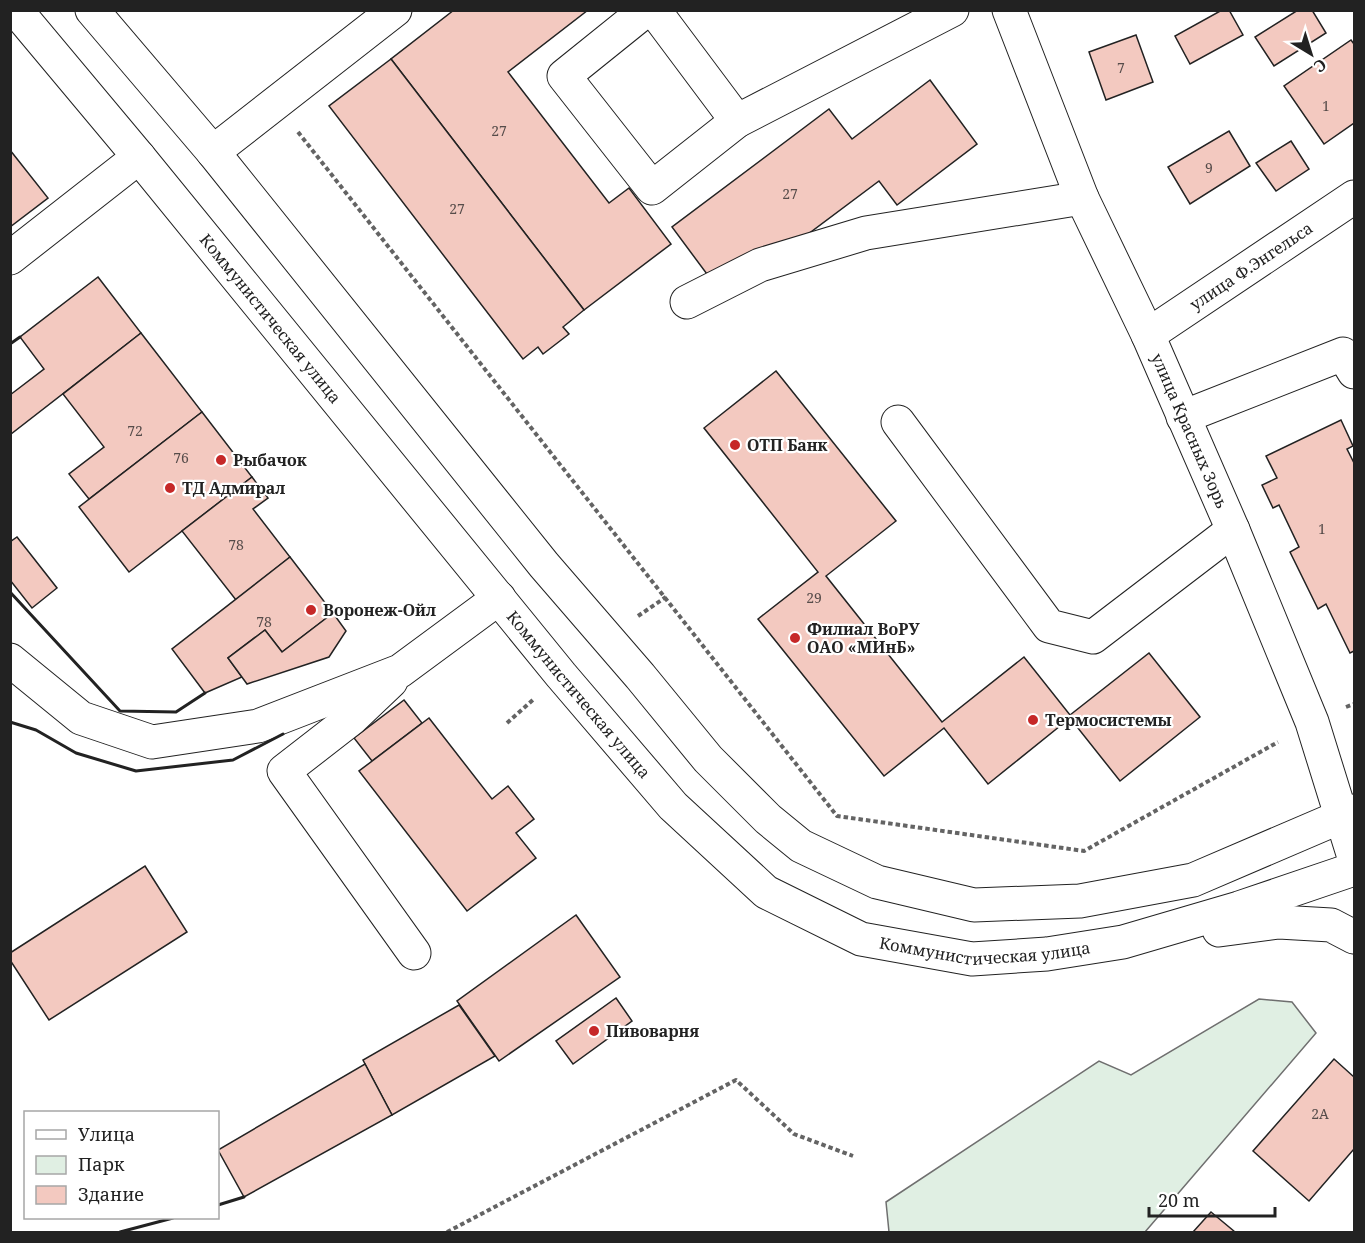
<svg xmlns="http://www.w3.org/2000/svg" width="1365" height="1243" viewBox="0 0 1365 1243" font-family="'Noto Serif',serif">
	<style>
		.green { fill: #e0efe3; stroke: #6f6f6f; stroke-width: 1.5 }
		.building { fill: #f3c9c0; stroke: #222; stroke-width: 1.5 }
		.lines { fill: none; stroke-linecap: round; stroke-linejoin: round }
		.minor-casing { stroke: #222; stroke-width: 35 }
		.major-casing { stroke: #222; stroke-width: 35 }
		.path { stroke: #646464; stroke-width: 4; stroke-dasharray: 4.5 3; stroke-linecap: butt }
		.minor { stroke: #fff; stroke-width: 33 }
		.major { stroke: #fff; stroke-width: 33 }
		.wall { stroke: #222; stroke-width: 3 }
		.poi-dot { fill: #c62828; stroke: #fff; stroke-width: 2 }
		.labels { text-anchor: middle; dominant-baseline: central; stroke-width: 4.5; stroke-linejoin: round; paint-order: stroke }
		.number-label { font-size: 14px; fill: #564c4a }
		.street-label { font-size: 16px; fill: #222; stroke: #fff }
		.poi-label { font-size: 16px; font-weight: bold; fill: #222; stroke: #fff; text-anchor: start }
	</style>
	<rect width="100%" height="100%" fill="#fff"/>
	<polygon class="green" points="1259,999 1292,1002 1316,1033 1145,1232 889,1232 886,1202 1099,1061 1131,1075"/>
	<g class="building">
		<polygon points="454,10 588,10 508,72 609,203 629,188 671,244 584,310 391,59"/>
		<polygon points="1222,10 1229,10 1243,35 1190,64 1175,36"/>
		<polygon points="1298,10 1312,10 1326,33 1274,66 1255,37"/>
		<polygon points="1136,35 1153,82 1106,100 1089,52"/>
		<polygon points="1351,40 1354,44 1354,123 1324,144 1284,86"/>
		<polygon points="391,59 584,310 563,327 569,334 543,354 538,347 523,359 329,106"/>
		<polygon points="930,80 977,144 897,205 879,181 724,297 672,227 829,109 852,139"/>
		<polygon points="1229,131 1250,166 1190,204 1168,167"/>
		<polygon points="1291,141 1309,169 1276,191 1256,163"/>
		<polygon points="10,150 48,198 10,227"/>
		<polygon points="98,277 141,333 11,434 10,395 44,369 20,337"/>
		<polygon points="141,333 202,412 89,499 69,474 104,447 63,394"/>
		<polygon points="776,371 896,521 826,576 942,722 1024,657 1070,715 1149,653 1200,717 1120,781 1070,718 988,784 944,728 884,776 758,619 818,572 704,428"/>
		<polygon points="202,412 252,477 129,572 79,507"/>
		<polygon points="1341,420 1353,446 1347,449 1354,463 1354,651 1350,653 1326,604 1318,609 1290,552 1299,547 1279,505 1273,508 1262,485 1277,478 1266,456"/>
		<polygon points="252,477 268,498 253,509 290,557 236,600 182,531"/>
		<polygon points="17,537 57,588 32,608 10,580 10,542"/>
		<polygon points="290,557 333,613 282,652 265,630 228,658 242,677 205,693 172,649"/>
		<polygon points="333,613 346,631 329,657 247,684 228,658 265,630 282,652"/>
		<polygon points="404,700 422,723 372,761 354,738"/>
		<polygon points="429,718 492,799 508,786 534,819 516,833 536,858 467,911 359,771"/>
		<polygon points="145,866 187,932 49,1020 10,960 10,953"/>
		<polygon points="576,915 620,977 499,1061 457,1001"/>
		<polygon points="616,998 632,1021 573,1064 556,1041"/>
		<polygon points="459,1005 495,1056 392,1115 363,1060"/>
		<polygon points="1334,1059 1354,1077 1354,1149 1309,1201 1253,1151"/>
		<polygon points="365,1064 392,1115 244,1197 218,1150"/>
		<polygon points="1211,1212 1235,1232 1193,1232"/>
	</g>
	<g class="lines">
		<defs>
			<g id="minor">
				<polyline points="646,10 564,76 652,188 737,121 952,10"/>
				<polyline points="654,10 737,121"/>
				<path id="s1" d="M1009,10l73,188 66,137 85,195 79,192 42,135"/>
				<polyline points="213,152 395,10"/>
				<polyline points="10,258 139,157"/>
				<polyline points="687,302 760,265 866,233 1082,198"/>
				<path id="s2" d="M1148,335l206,-138"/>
				<polyline points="1183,417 1343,354 1354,372"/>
				<polyline points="898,422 1049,626 1093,637 1233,530"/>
				<polyline points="10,660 81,718 152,742 258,726 400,671 499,598"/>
				<polyline points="391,681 351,719 284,771 414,953"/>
			</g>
			<g id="major">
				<path id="s3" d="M16,10l123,147 422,518 112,131 93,86 95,47 111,20 75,-5 76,-12 116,-34 115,-39"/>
				<polyline points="92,10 213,152 544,565 640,676 708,759 768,819 801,846 877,882 974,905 1080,901 1193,880 1354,811"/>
				<polyline points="1219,930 1279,922 1331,925 1354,937"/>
			</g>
		</defs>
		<use href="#minor" class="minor-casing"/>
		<use href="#major" class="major-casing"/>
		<g class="path">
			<polyline points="298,132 837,816 1084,851 1278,742"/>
			<polyline points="638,616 666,597"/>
			<polyline points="1346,707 1354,704"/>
			<polyline points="507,723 534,699"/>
			<polyline points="447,1232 736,1080 794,1134 853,1156"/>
		</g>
		<use href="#minor" class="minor"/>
		<use href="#major" class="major"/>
		<g class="wall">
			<polyline points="10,344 20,337"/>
			<polyline points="10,592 120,711 176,712 205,693"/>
			<polyline points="10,722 36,730 76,753 136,771 233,760 283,734"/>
			<polyline points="218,1205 244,1197"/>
			<polyline points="120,1232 173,1218"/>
		</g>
	</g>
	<g class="poi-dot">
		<circle cx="735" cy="445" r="6"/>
		<circle cx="221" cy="460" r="6"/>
		<circle cx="170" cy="488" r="6"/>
		<circle cx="311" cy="610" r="6"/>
		<circle cx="795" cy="638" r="6"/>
		<circle cx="1033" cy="720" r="6"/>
		<circle cx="594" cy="1031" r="6"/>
	</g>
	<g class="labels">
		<g class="number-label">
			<text x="1121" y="67">7</text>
			<text x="1326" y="105">1</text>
			<text x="499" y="130">27</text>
			<text x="1209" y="167">9</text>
			<text x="790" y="193">27</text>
			<text x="457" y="208">27</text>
			<text x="135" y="430">72</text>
			<text x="181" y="457">76</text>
			<text x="1322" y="528">1</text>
			<text x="236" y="544">78</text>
			<text x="814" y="597">29</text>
			<text x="264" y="621">78</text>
			<text x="1320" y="1113">2А</text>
		</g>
		<g class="street-label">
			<text stroke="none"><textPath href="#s2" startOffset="124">улица Ф.Энгельса</textPath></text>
			<text stroke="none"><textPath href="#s3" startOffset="400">Коммунистическая улица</textPath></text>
			<text stroke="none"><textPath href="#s1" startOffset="458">улица Красных Зорь</textPath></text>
			<text stroke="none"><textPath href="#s3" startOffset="886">Коммунистическая улица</textPath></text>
			<text stroke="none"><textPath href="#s3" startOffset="1390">Коммунистическая улица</textPath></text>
		</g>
		<g class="poi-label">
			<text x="747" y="445">ОТП Банк</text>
			<text x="233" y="460">Рыбачок</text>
			<text x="182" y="488">ТД Адмирал</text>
			<text x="323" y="610">Воронеж-Ойл</text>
			<text x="807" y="629">Филиал ВоРУ<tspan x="807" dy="18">ОАО «МИнБ»</tspan></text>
			<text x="1045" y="720">Термосистемы</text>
			<text x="606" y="1031">Пивоварня</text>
		</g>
	</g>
	<rect width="1365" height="1243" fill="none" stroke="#222222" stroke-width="24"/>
	<rect x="24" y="1111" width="195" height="108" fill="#ffffff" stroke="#a7a7a7" stroke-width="1.5"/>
	<rect x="36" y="1130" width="30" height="9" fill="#ffffff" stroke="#a7a7a7" stroke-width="1.5"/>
	<text x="78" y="1141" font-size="18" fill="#222222">Улица</text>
	<rect x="36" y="1156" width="30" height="18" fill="#e0efe3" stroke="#a7a7a7" stroke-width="1.5"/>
	<text x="78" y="1171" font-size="18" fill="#222222">Парк</text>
	<rect x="36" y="1186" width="30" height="18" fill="#f3c9c0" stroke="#a7a7a7" stroke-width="1.5"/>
	<text x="78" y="1201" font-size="18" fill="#222222">Здание</text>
	<g transform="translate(1311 54) rotate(142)" stroke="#ffffff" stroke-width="4.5" paint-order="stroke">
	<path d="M0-4.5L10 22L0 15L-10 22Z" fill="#222222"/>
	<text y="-9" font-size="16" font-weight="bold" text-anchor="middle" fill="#222222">С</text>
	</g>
	<path d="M1149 1207v9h126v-9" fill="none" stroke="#222222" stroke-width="3"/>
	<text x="1158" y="1207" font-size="18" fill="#222222" stroke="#ffffff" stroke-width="4.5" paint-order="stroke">20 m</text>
</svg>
